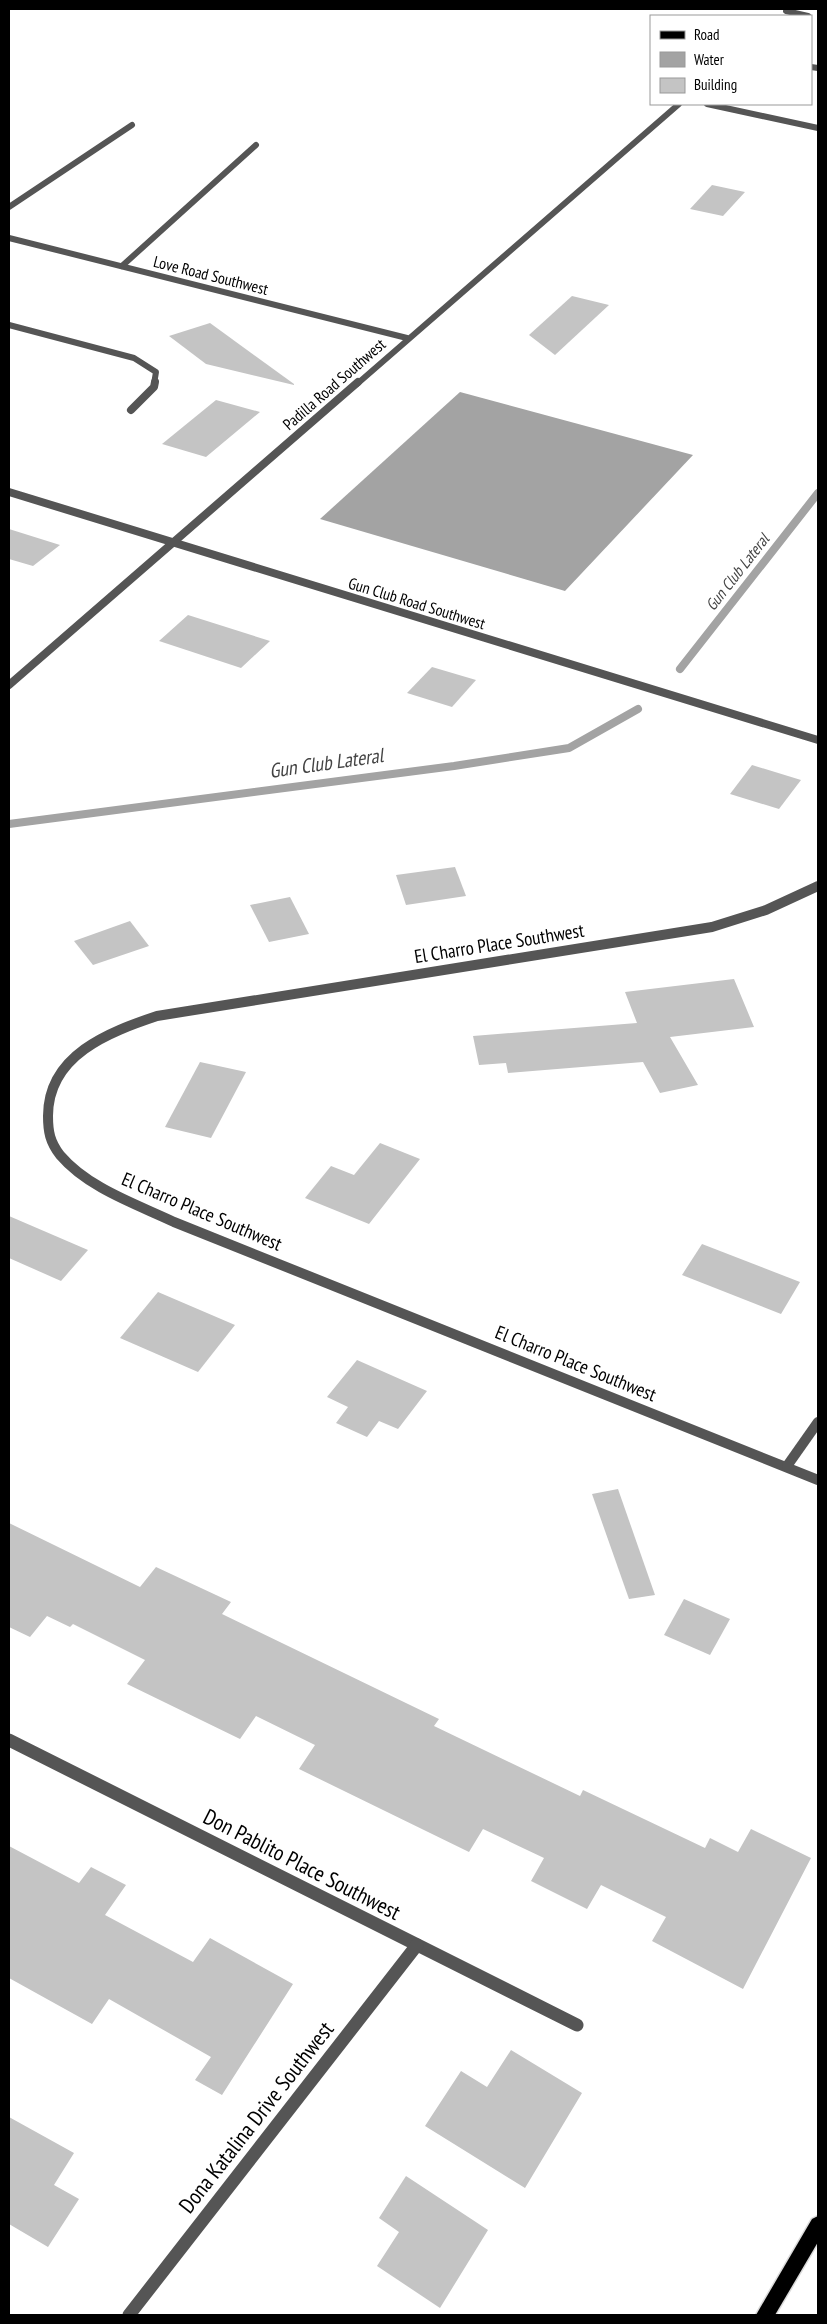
<svg xmlns="http://www.w3.org/2000/svg" width="827" height="2324" viewBox="0 0 827 2324" font-family="'PT Sans Narrow',sans-serif">
	<style>
		.water { fill: #a3a3a3 }
		.lines { fill: none; stroke-linecap: round; stroke-linejoin: round }
		.stream { stroke: #a3a3a3; stroke-width: 8 }
		.building { fill: #c4c4c4 }
		.primary-casing { stroke: #dbdbdb; stroke-width: 3 }
		.service { stroke: #555; stroke-width: 6 }
		.minor-far3 { stroke: #555; stroke-width: 6 }
		.minor-far2 { stroke: #555; stroke-width: 8 }
		.minor-far1 { stroke: #555; stroke-width: 10 }
		.minor { stroke: #555; stroke-width: 13 }
		.tertiary { stroke: #555; stroke-width: 8 }
		.primary { fill: #000; fill-rule: evenodd }
		.labels { text-anchor: middle; dominant-baseline: central; stroke-width: 4.5; stroke-linejoin: round; paint-order: stroke }
		.far-street-label { font-size: 16px; fill: #000; stroke: #fff }
		.far-water-label { font-size: 16px; font-style: italic; fill: #444; stroke: #fff }
		.street-label { font-size: 19px; fill: #000; stroke: #fff }
		.water-label { font-size: 20px; font-style: italic; fill: #444; stroke: #fff }
		.near-street-label { font-size: 22px; fill: #000; stroke: #fff }
	</style>
	<rect width="100%" height="100%" fill="#fff"/>
	<polygon class="water" points="460,392 693,455 565,591 320,519"/>
	<g class="lines">
		<g class="stream">
			<polyline points="680,669 818,493"/>
			<polyline points="9,824 454,766 569,748 638,709"/>
		</g>
	</g>
	<g class="building">
		<polygon points="712,185 745,192 723,216 690,209"/>
		<polygon points="572,296 609,305 555,355 529,335"/>
		<polygon points="210,323 294,384 294,385 206,364 169,336"/>
		<polygon points="216,400 260,412 206,457 162,444"/>
		<polygon points="9,529 60,545 33,566 9,559"/>
		<polygon points="188,615 270,641 241,668 159,641"/>
		<polygon points="432,667 476,680 452,707 407,693"/>
		<polygon points="752,765 801,780 779,809 730,794"/>
		<polygon points="455,867 466,896 406,905 396,875"/>
		<polygon points="290,897 309,934 269,942 250,905"/>
		<polygon points="130,921 149,946 93,965 74,941"/>
		<polygon points="734,979 754,1027 670,1037 698,1085 660,1093 643,1062 508,1073 506,1063 479,1065 473,1036 637,1023 625,992"/>
		<polygon points="200,1062 246,1072 211,1138 165,1127"/>
		<polygon points="380,1143 420,1159 369,1224 305,1198 331,1166 354,1175"/>
		<polygon points="9,1216 88,1250 61,1281 9,1258"/>
		<polygon points="702,1244 800,1282 781,1314 682,1275"/>
		<polygon points="158,1292 235,1325 198,1372 120,1338"/>
		<polygon points="357,1360 427,1391 398,1429 379,1421 367,1437 336,1423 348,1407 327,1397"/>
		<polygon points="618,1489 655,1595 629,1599 592,1494"/>
		<polygon points="9,1523 140,1587 156,1567 231,1602 222,1614 439,1719 434,1726 580,1796 583,1790 705,1848 710,1838 738,1852 751,1829 811,1858 743,1989 652,1941 666,1917 601,1885 587,1909 531,1881 544,1858 483,1829 469,1852 299,1769 315,1745 256,1716 240,1739 127,1684 145,1660 73,1624 70,1627 47,1616 30,1637 9,1627"/>
		<polygon points="684,1599 730,1619 710,1655 664,1635"/>
		<polygon points="9,1846 79,1883 91,1867 126,1885 105,1915 193,1962 210,1938 293,1984 222,2095 195,2080 211,2057 109,1999 92,2024 9,1978"/>
		<polygon points="511,2050 582,2093 525,2188 425,2126 461,2071 487,2087"/>
		<polygon points="9,2117 74,2153 54,2185 79,2199 48,2247 9,2224"/>
		<polygon points="406,2176 488,2230 440,2308 377,2266 399,2232 379,2218"/>
	</g>
	<g class="lines">
		<defs>
			<polygon id="primary" points="818,2216 818,2242 775,2315 756,2315 812,2219"/>
		</defs>
		<use href="#primary" class="primary-casing"/>
		<g class="service">
			<polyline points="811,67 818,68"/>
			<polyline points="707,104 818,128"/>
			<polyline points="9,207 132,125"/>
			<polyline points="122,266 256,145"/>
		</g>
		<g class="minor-far3">
			<polyline points="786,11 808,16"/>
			<polyline points="9,238 407,338"/>
			<polyline points="9,325 134,358 156,372 154,384"/>
			<polyline points="357,384 679,104"/>
		</g>
		<g class="minor-far2">
			<polyline points="131,410 154,387 155,382"/>
			<polyline points="9,685 358,382"/>
		</g>
		<g class="minor-far1">
			<path d="M818,886l-52,24 -54,17 -555,89c-48,16 -109,39 -109,100 0,16 2,26 12,39 28,33 76,49 114,67l644,258"/>
			<polyline points="787,1466 818,1422"/>
		</g>
		<g class="minor">
			<polyline points="9,1740 577,2025"/>
			<polyline points="129,2315 417,1945"/>
		</g>
		<polyline class="tertiary" points="9,492 818,740"/>
		<use href="#primary" class="primary"/>
	</g>
	<g class="labels">
		<g class="far-street-label">
			<text transform="translate(211 275) rotate(14)">Love Road Southwest</text>
			<text transform="translate(334 384) rotate(-41)">Padilla Road Southwest</text>
			<text transform="translate(417 603) rotate(17)">Gun Club Road Southwest</text>
		</g>
		<g class="far-water-label">
			<text transform="translate(737 572) rotate(-52)">Gun Club Lateral</text>
		</g>
		<g class="street-label">
			<text transform="translate(499 943) rotate(-9)">El Charro Place Southwest</text>
			<text transform="translate(202 1211) rotate(23)">El Charro Place Southwest</text>
			<text transform="translate(576 1363) rotate(22)">El Charro Place Southwest</text>
		</g>
		<g class="water-label">
			<text transform="translate(326 763) rotate(-8)">Gun Club Lateral</text>
		</g>
		<g class="near-street-label">
			<text transform="translate(302 1864) rotate(27)">Don Pablito Place Southwest</text>
			<text transform="translate(256 2117) rotate(-52)">Dona Katalina Drive Southwest</text>
		</g>
	</g>
	<rect width="827" height="2324" fill="none" stroke="#000000" stroke-width="20"/>
	<rect x="650" y="15" width="162" height="90" fill="#ffffff" stroke="#999999"/>
	<rect x="660" y="31" width="25" height="8" fill="#000000" stroke="#999999"/>
	<text x="694" y="40" font-size="15" fill="#000000">Road</text>
	<rect x="660" y="52" width="25" height="15" fill="#a3a3a3" stroke="#999999"/>
	<text x="694" y="65" font-size="15" fill="#000000">Water</text>
	<rect x="660" y="78" width="25" height="15" fill="#c4c4c4" stroke="#999999"/>
	<text x="694" y="90" font-size="15" fill="#000000">Building</text>
</svg>
